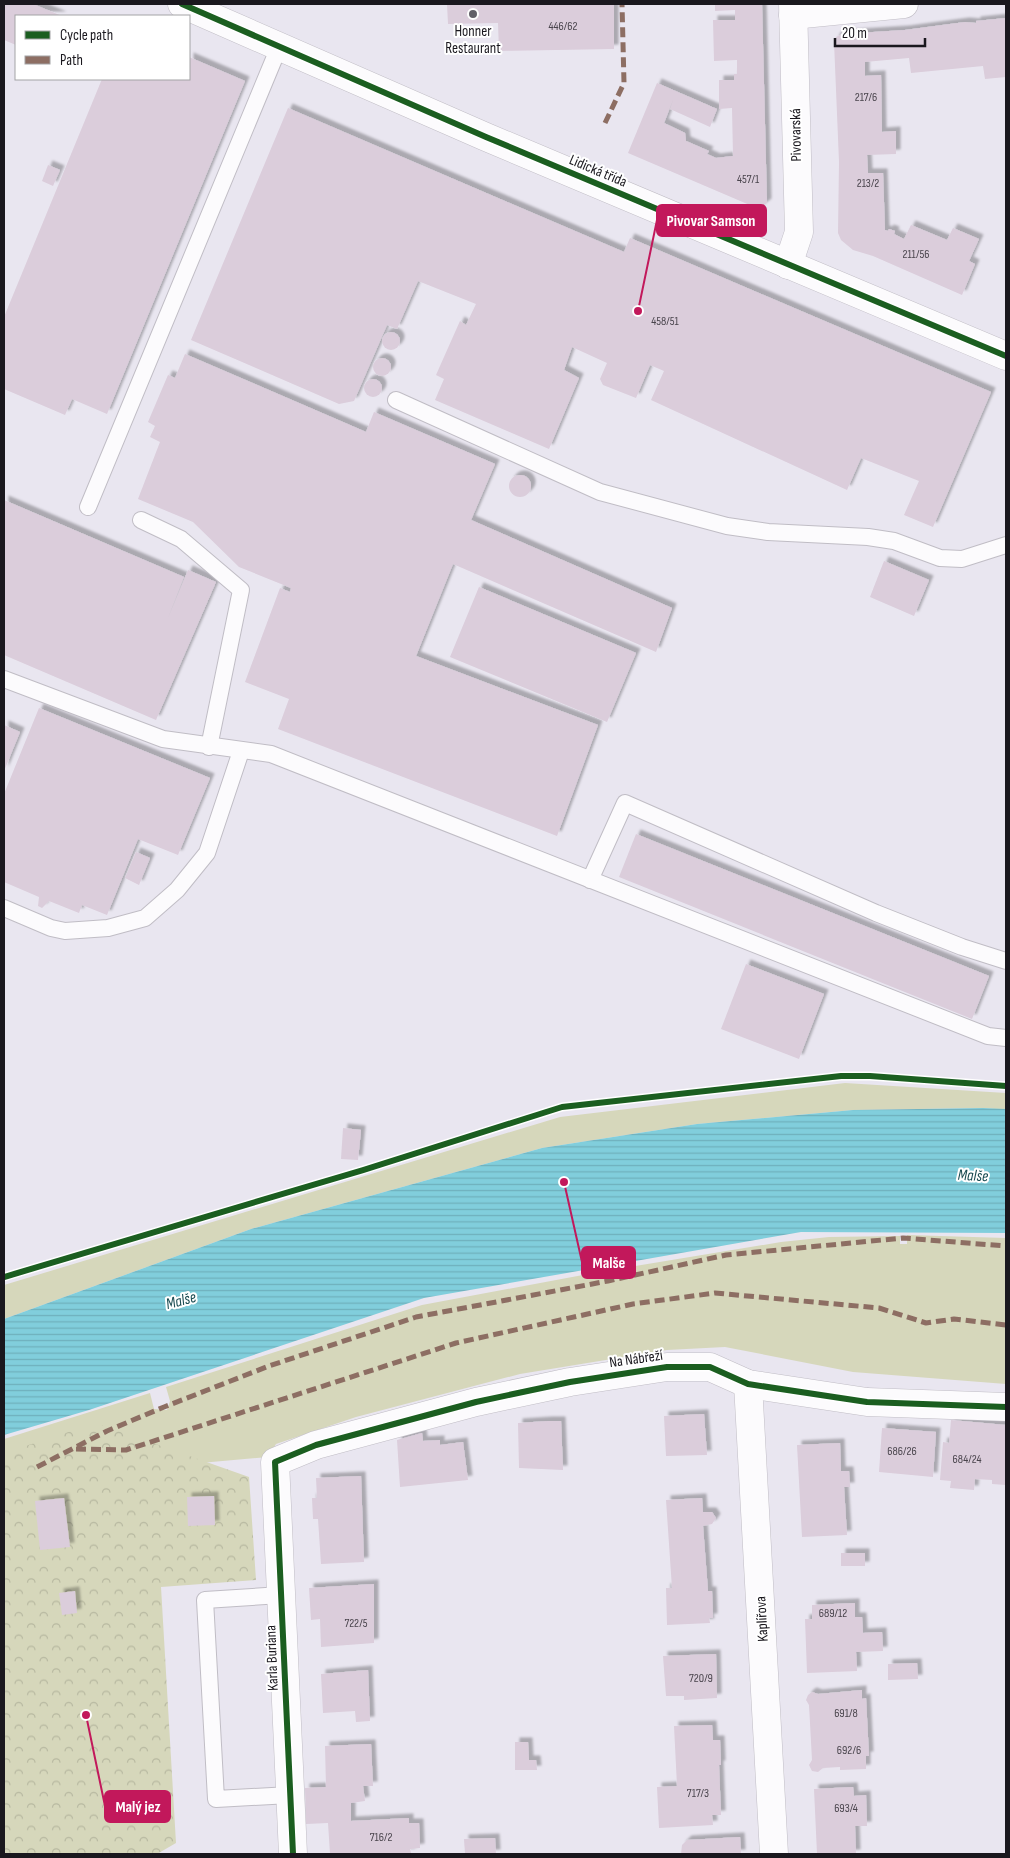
<svg xmlns="http://www.w3.org/2000/svg" width="1010" height="1858" viewBox="0 0 1010 1858" font-family="'Sofia Sans Condensed',sans-serif">
	<style>
		.green { fill: #d6d7bb }
		.park { fill: url(#park-crowns) }
		.water { fill: url(#water-rules) }
		.building { fill: #dbcddb; filter: url(#shadow) }
		.lines { fill: none; stroke-linecap: round; stroke-linejoin: round }
		.service-casing { stroke: #c0bdc5; stroke-width: 18 }
		.minor-casing { stroke: #c0bdc5; stroke-width: 29 }
		.tertiary-casing { stroke: #c0bdc5; stroke-width: 29 }
		.service { stroke: #fcfbfd; stroke-width: 16 }
		.minor { stroke: #fcfbfd; stroke-width: 28 }
		.tertiary { stroke: #fcfbfd; stroke-width: 28 }
		.quiet { stroke: #8d6e63; stroke-width: 5; stroke-dasharray: 10 5; stroke-linecap: butt }
		.cycleway-casing { stroke: #fff; stroke-width: 9 }
		.cycleway { stroke: #1b5e20; stroke-width: 6 }
		.poi-dot { fill: #626068; stroke: #fff; stroke-width: 2 }
		.labels { text-anchor: middle; dominant-baseline: central; stroke-width: 4; stroke-linejoin: round; paint-order: stroke }
		.number-label { font-size: 12px; fill: #4a454d }
		.poi-label { font-size: 15px; fill: #1a181e; stroke: #fff }
		.street-label { font-size: 15px; fill: #1a181e; stroke: #fff }
		.water-label { font-size: 16px; font-style: italic; fill: #1b4c52; stroke: #fff }
		.leader { fill: none; stroke: #c2185b; stroke-width: 2 }
		.callout-dot { fill: #c2185b; stroke: #fff; stroke-width: 2 }
		.callout { fill: #c2185b; stroke: #c2185b; stroke-width: 2 }
		.callout-label { font-size: 16px; text-anchor: middle; font-weight: bold; fill: #fff }
	</style>
	<defs>
		<pattern id="park-crowns" width="20" height="18" patternUnits="userSpaceOnUse" patternTransform="scale(1.25)"><rect width="20" height="18" fill="#d6d7bb"/><path d="M2 6a3 3 0 1 1 6 0M12 15a3 3 0 1 1 6 0" fill="none" stroke="#b7b8a0"/></pattern>
		<pattern id="water-rules" width="6" height="5" patternUnits="userSpaceOnUse" patternTransform="scale(1.25)"><rect width="6" height="5" fill="#81cedc"/><path d="M0 2.5h6" fill="none" stroke="#6fb0bc"/></pattern>
		<filter id="shadow"><feDropShadow dx="4.5" dy="-4.5" stdDeviation="1" flood-color="#0004"/></filter>
	</defs>
	<rect width="100%" height="100%" fill="#e9e6f0"/>
	<g class="green">
		<polygon points="845,1083 1006,1093 1006,1110 983,1108 853,1110 697,1124 542,1148 251,1229 4,1319 4,1285 560,1117"/>
		<polygon points="907,1235 1006,1238 1006,1384 853,1372 725,1347 667,1350 520,1374 356,1417 276,1444 268,1457 189,1464 4,1466 4,1439 150,1393 154,1409 167,1410 170,1401 166,1387 422,1305 599,1272 781,1242 829,1237 900,1236 900,1244 907,1244"/>
	</g>
	<polygon class="park" points="96,1423 249,1477 256,1580 161,1587 176,1843 157,1854 4,1854 4,1453"/>
	<polygon class="water" points="983,1108 1006,1109 1006,1233 801,1232 424,1298 89,1410 4,1435 4,1319 251,1229 542,1148 697,1124 853,1110"/>
	<g class="building">
		<polygon points="4,4 33,4 62,16 16,16 16,45 4,40"/>
		<polygon points="447,4 614,4 614,49 499,51 498,23 448,24"/>
		<polygon points="715,4 762,4 767,203 759,209 628,153 657,83 717,109 710,127 670,109 673,100 664,123 685,133 686,141 709,151 707,154 716,158 733,156 732,108 719,109 719,80 734,80 734,74 737,74 737,60 714,61 713,20 735,20 735,10 715,11"/>
		<polygon points="1006,18 1006,77 985,79 983,66 911,73 909,58 865,62 865,76 881,75 882,132 896,131 896,154 867,155 868,173 883,173 885,230 888,231 889,229 895,231 894,234 904,239 911,225 947,240 953,228 979,239 969,261 975,264 962,295 873,256 853,250 841,240 838,233 839,162 834,42 836,37 842,34 905,30 965,22 976,23 976,21"/>
		<polygon points="189,57 245,81 107,414 72,399 65,415 4,389 4,317 102,79 189,79"/>
		<polygon points="288,108 624,252 630,238 991,392 933,527 904,515 919,481 861,458 847,490 651,400 664,371 650,365 636,398 603,385 600,379 607,363 572,347 564,370 579,378 549,449 435,400 444,379 436,375 460,321 466,325 476,304 418,281 397,329 387,325 354,401 339,404 191,340"/>
		<polygon points="48,165 60,170 53,186 42,181"/>
		<circle cx="391" cy="341" r="9"/>
		<polygon points="185,354 366,432 374,412 495,464 471,520 672,608 656,652 453,564 416,656 598,725 557,836 278,729 289,699 245,682 280,588 290,592 291,588 239,567 193,522 138,499 160,442 150,437 155,426 148,422 168,375 175,378"/>
		<circle cx="382" cy="367" r="9"/>
		<circle cx="373" cy="388" r="9"/>
		<circle cx="520" cy="486" r="11"/>
		<polygon points="4,500 184,577 168,618 188,570 216,582 156,720 4,655"/>
		<polygon points="884,561 929,580 914,616 870,597"/>
		<polygon points="479,587 636,653 607,722 450,657"/>
		<polygon points="39,708 210,778 178,855 138,839 107,915 82,905 79,913 49,901 42,908 38,906 39,897 4,882 4,794"/>
		<polygon points="4,725 20,732 4,771"/>
		<polygon points="636,834 989,976 972,1019 619,877"/>
		<polygon points="136,852 150,858 139,885 125,878"/>
		<polygon points="746,964 824,994 799,1059 721,1029"/>
		<polygon points="343,1128 361,1130 358,1160 341,1159"/>
		<polygon points="704,1414 707,1455 666,1456 664,1416"/>
		<polygon points="951,1420 1006,1425 1006,1485 992,1484 992,1480 975,1479 974,1490 950,1488 951,1481 940,1480 943,1442 949,1443"/>
		<polygon points="548,1421 561,1421 563,1470 519,1468 518,1423"/>
		<polygon points="882,1428 936,1432 933,1477 879,1472"/>
		<polygon points="422,1433 423,1441 440,1440 440,1445 463,1442 468,1480 400,1487 397,1440"/>
		<polygon points="840,1443 841,1471 849,1471 850,1487 844,1487 847,1535 802,1537 797,1445"/>
		<polygon points="361,1476 364,1562 321,1564 318,1519 313,1519 312,1498 317,1498 316,1478"/>
		<polygon points="214,1496 215,1525 188,1526 187,1497"/>
		<polygon points="64,1498 70,1547 40,1550 35,1501"/>
		<polygon points="702,1498 703,1512 712,1512 716,1518 712,1524 703,1526 708,1591 712,1591 713,1618 709,1618 710,1623 667,1625 666,1588 672,1588 666,1500"/>
		<rect x="841" y="1553" width="24" height="13"/>
		<polygon points="374,1584 374,1643 321,1647 320,1619 311,1620 309,1588"/>
		<polygon points="75,1591 77,1613 62,1615 59,1593"/>
		<polygon points="855,1603 855,1617 862,1617 863,1633 882,1632 883,1651 856,1652 857,1671 807,1673 805,1619 812,1619 812,1605"/>
		<polygon points="716,1654 717,1698 684,1700 684,1696 666,1696 663,1656"/>
		<polygon points="917,1663 918,1679 888,1680 888,1664"/>
		<polygon points="368,1670 370,1721 356,1722 355,1711 323,1713 321,1674"/>
		<polygon points="862,1690 862,1699 866,1698 869,1756 866,1756 866,1769 840,1770 840,1767 823,1768 818,1772 812,1771 809,1765 812,1760 809,1705 806,1700 808,1695 812,1692 818,1694"/>
		<polygon points="712,1725 713,1740 720,1740 721,1765 719,1765 721,1815 712,1815 713,1825 659,1828 657,1787 677,1786 674,1726"/>
		<polygon points="515,1742 528,1742 529,1760 536,1760 537,1770 515,1770"/>
		<polygon points="371,1744 373,1786 363,1786 365,1801 351,1803 351,1821 409,1818 409,1823 419,1823 420,1848 410,1849 411,1853 330,1854 328,1823 306,1824 305,1788 326,1787 325,1746"/>
		<polygon points="853,1787 854,1796 866,1795 867,1826 855,1826 856,1854 817,1854 814,1789"/>
		<polygon points="740,1837 741,1854 681,1854 682,1845 687,1840"/>
		<polygon points="495,1838 496,1854 465,1854 464,1839"/>
	</g>
	<g class="lines">
		<defs>
			<g id="service">
				<polyline points="396,400 600,492 727,526 768,532 868,537 894,541 940,558 962,559 1006,545"/>
				<polyline points="88,507 279,47"/>
				<polyline points="141,520 181,539 241,590 209,747"/>
				<polyline points="4,679 163,739 271,754 988,1036 1006,1038"/>
				<polyline points="590,880 625,803 876,913 962,947 1006,961"/>
				<polyline points="4,908 51,928 65,931 108,928 145,918 177,890 207,853 241,751"/>
				<polyline points="281,1595 205,1600 216,1799 290,1795"/>
			</g>
			<g id="minor">
				<polyline points="793,15 904,4"/>
				<polyline points="788,265 799,232 793,4"/>
				<polyline points="748,1384 774,1854"/>
				<polyline points="293,1854 275,1462 316,1445 476,1402 570,1382 667,1367 710,1367 748,1384 867,1402 1006,1407"/>
			</g>
			<polyline id="tertiary" points="182,4 486,137 1006,356"/>
		</defs>
		<use href="#service" class="service-casing"/>
		<use href="#minor" class="minor-casing"/>
		<use href="#tertiary" class="tertiary-casing"/>
		<use href="#service" class="service"/>
		<use href="#minor" class="minor"/>
		<use href="#tertiary" class="tertiary"/>
		<g class="quiet">
			<polyline points="605,123 624,83 622,4"/>
			<polyline points="76,1449 126,1450 456,1343 633,1304 715,1293 879,1308 926,1323 954,1319 1006,1325"/>
			<polyline points="37,1467 107,1431 164,1407 269,1366 416,1317 608,1281 726,1255 903,1238 1006,1246"/>
		</g>
		<defs>
			<g id="cycleway">
				<polyline points="182,4 486,137 1006,356"/>
				<polyline points="4,1277 363,1170 562,1107 841,1076 870,1076 1006,1086"/>
				<polyline points="293,1854 275,1462 316,1445 476,1402 570,1382 667,1367 710,1367 748,1384 867,1402 1006,1407"/>
			</g>
		</defs>
		<use href="#cycleway" class="cycleway-casing"/>
		<use href="#cycleway" class="cycleway"/>
	</g>
	<circle class="poi-dot" cx="473" cy="14" r="5"/>
	<g class="labels">
		<g class="number-label">
			<text x="563" y="26">446/62</text>
			<text x="866" y="97">217/6</text>
			<text x="748" y="179">457/1</text>
			<text x="868" y="183">213/2</text>
			<text x="916" y="254">211/56</text>
			<text x="665" y="321">458/51</text>
			<text x="902" y="1451">686/26</text>
			<text x="967" y="1459">684/24</text>
			<text x="833" y="1613">689/12</text>
			<text x="356" y="1623">722/5</text>
			<text x="701" y="1678">720/9</text>
			<text x="846" y="1713">691/8</text>
			<text x="849" y="1750">692/6</text>
			<text x="698" y="1793">717/3</text>
			<text x="846" y="1808">693/4</text>
			<text x="381" y="1837">716/2</text>
		</g>
		<g class="poi-label">
			<text x="473" y="31">Honner<tspan x="473" dy="17">Restaurant</tspan></text>
		</g>
		<g class="street-label">
			<text transform="translate(796 135) rotate(-91)">Pivovarská</text>
			<text transform="translate(598 171) rotate(23)">Lidická třída</text>
			<text transform="translate(636 1359) rotate(-8)">Na Nábřeží</text>
			<text transform="translate(762 1619) rotate(-93)">Kaplířova</text>
			<text transform="translate(272 1658) rotate(-92)">Karla Buriana</text>
		</g>
		<g class="water-label">
			<text transform="translate(973 1176) rotate(3)">Malše</text>
			<text transform="translate(181 1301) rotate(-15)">Malše</text>
		</g>
	</g>
	<path class="leader" d="M638 311L657 220M564 1182L582 1262M86 1715L105 1806"/>
	<g class="callout-dot">
		<circle cx="638" cy="311" r="5"/>
		<circle cx="564" cy="1182" r="5"/>
		<circle cx="86" cy="1715" r="5"/>
	</g>
	<g class="callout">
		<rect x="657" y="205" width="109" height="31" rx="5"/>
		<rect x="582" y="1247" width="53" height="31" rx="5"/>
		<rect x="105" y="1791" width="65" height="31" rx="5"/>
	</g>
	<g class="callout-label">
		<text x="711" y="226">Pivovar Samson</text>
		<text x="609" y="1268">Malše</text>
		<text x="138" y="1812">Malý jez</text>
	</g>
	<rect width="1010" height="1858" fill="none" stroke="#1a181e" stroke-width="10"/>
	<rect x="15" y="15" width="175" height="65" fill="#ffffff" stroke="#a3a3a5"/>
	<rect x="25" y="31" width="25" height="8" fill="#1b5e20" stroke="#a3a3a5"/>
	<text x="60" y="40" font-size="15" fill="#1a181e">Cycle path</text>
	<rect x="25" y="56" width="25" height="8" fill="#8d6e63" stroke="#a3a3a5"/>
	<text x="60" y="65" font-size="15" fill="#1a181e">Path</text>
	<path d="M835 38v8h90v-8" fill="none" stroke="#1a181e" stroke-width="2.5"/>
	<text x="842" y="38" font-size="15" fill="#1a181e" stroke="#ffffff" stroke-width="4" paint-order="stroke">20 m</text>
</svg>
